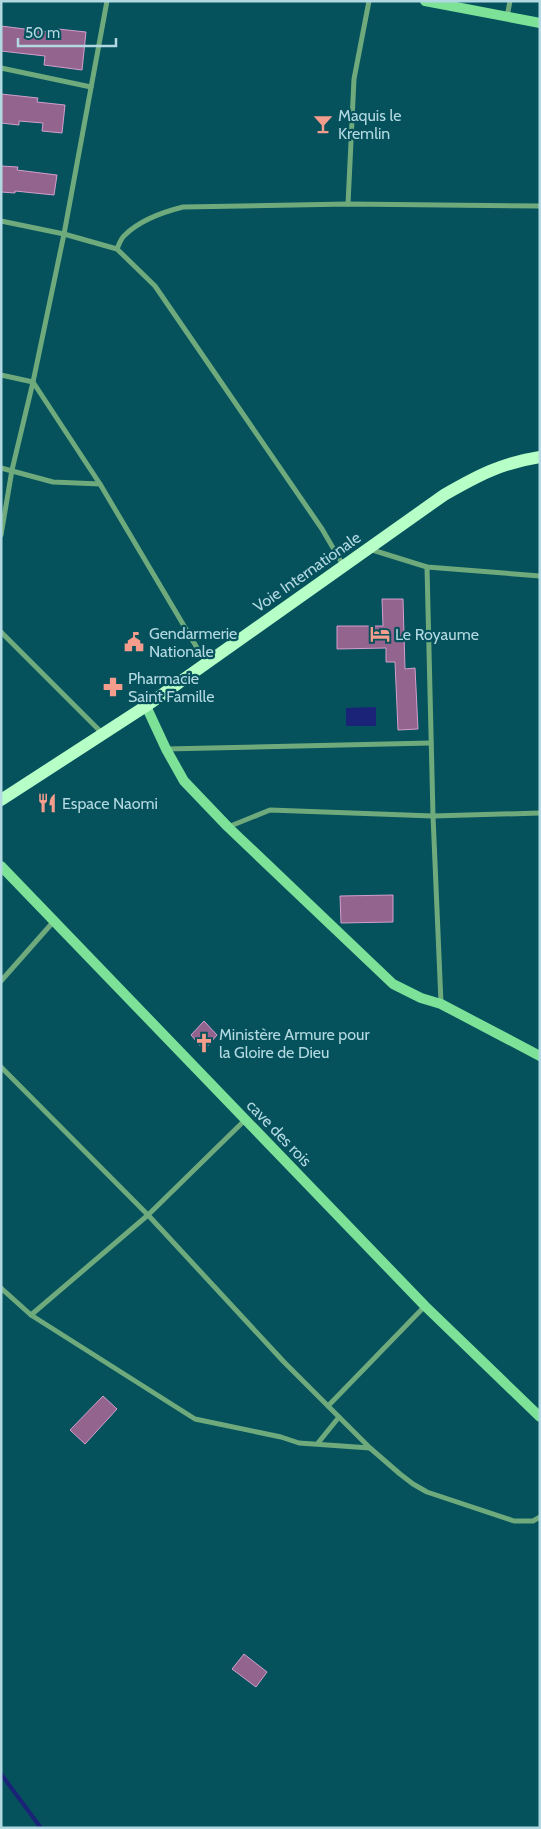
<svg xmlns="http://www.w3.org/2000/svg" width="541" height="1829" viewBox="0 0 541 1829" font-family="Cabin,sans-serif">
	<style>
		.water { fill: #1b2379 }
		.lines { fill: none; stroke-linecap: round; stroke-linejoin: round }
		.stream { stroke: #1b2379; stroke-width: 4 }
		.building { fill: #93648d; stroke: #d39fcc }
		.street { stroke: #6eaa7c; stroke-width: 5 }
		.secondary { stroke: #7de198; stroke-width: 10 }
		.primary { stroke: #b6ffc7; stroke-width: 12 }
		.labels { text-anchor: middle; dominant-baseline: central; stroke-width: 4.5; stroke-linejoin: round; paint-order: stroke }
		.poi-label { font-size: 16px; fill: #b2d9e1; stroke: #05515c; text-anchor: start }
		.street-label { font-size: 16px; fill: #b2d9e1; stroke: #05515c }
	</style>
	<rect width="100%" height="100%" fill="#05515c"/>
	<polygon class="water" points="376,707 376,726 346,726 346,708"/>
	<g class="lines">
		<polyline class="stream" points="1,1774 41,1828"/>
	</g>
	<g class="building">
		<polygon points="1,26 57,33 58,29 86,32 82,70 44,65 45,56 1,51"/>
		<polygon points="1,94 38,98 37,102 65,105 62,133 42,131 43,123 19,121 19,125 1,123"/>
		<polygon points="1,166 18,167 17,170 57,175 54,195 15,191 15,193 1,192"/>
		<polygon points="382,599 403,599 405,669 415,668 418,729 398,730 395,662 386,662 386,648 337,649 337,626 383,626"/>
		<polygon points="393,895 393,922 341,923 340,896"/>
		<polygon points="204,1021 217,1035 204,1050 191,1035"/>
		<polygon points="103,1396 117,1409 85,1444 70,1430"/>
		<polygon points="244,1654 267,1672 256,1687 232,1669"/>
	</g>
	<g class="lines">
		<g class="street">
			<polyline points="507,17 510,1"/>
			<polyline points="1,68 91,87"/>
			<polyline points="348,204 354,79 369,1"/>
			<polyline points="1,221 64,234 117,249 155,286 322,529 343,565"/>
			<path d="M117,249c2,-5 4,-11 8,-14 15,-15 38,-23 58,-28l165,-3 192,2"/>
			<polyline points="1,375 33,382 100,484 206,663"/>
			<polyline points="1,468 53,482 100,484"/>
			<polyline points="1,535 12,470 33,382 64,234 107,1"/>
			<polyline points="369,549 427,567 540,576"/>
			<polyline points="427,567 433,816 441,1003"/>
			<polyline points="1,632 103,734"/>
			<polyline points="166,749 431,743"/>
			<polyline points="228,827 270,810 433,816 540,813"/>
			<polyline points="1,981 54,921"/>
			<polyline points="1,1067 148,1215 284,1362 370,1448 400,1474 413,1484 427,1492 514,1521 533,1521 540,1517"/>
			<polyline points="1,1288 31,1315 195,1419 281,1437 299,1443 370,1448"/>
			<polyline points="31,1315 148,1215 246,1119"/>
			<polyline points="328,1406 425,1306"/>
			<polyline points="318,1443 339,1417"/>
		</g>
		<g class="secondary">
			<polyline points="425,1 540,23"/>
			<polyline points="146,706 166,749 184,781 228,827 393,984 421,998 441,1004 540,1056"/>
			<polyline points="1,866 425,1306 540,1417"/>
		</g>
		<path class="primary" d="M1,800l145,-94 298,-211c33,-19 57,-32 96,-38"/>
	</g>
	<defs>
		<symbol id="bar-bare" viewBox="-9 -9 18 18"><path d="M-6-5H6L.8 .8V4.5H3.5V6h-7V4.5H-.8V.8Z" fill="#f49d8d" stroke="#05515c" stroke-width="2.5" paint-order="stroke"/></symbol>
		<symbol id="hotel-bare" viewBox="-9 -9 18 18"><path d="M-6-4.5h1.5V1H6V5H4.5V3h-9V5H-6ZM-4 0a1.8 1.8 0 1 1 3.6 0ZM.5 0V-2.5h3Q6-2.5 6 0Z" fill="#f49d8d" stroke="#05515c" stroke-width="2.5" paint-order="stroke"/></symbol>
		<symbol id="civic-bare" viewBox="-9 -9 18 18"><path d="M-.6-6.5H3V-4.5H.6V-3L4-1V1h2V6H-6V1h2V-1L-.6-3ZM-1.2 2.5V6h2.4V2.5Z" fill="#f49d8d" stroke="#05515c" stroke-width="2.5" paint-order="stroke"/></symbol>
		<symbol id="pharmacy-bare" viewBox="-9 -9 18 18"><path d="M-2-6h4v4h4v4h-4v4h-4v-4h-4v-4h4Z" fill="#f49d8d" stroke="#05515c" stroke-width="2.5" paint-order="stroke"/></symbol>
		<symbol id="restaurant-bare" viewBox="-9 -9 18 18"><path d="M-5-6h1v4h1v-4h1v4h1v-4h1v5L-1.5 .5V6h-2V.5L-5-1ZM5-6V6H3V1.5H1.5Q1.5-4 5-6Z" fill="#f49d8d" stroke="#05515c" stroke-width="2.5" paint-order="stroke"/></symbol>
		<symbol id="church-bare" viewBox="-9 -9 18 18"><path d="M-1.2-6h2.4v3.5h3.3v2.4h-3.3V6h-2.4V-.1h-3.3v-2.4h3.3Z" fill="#f49d8d" stroke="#05515c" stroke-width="2.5" paint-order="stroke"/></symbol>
	</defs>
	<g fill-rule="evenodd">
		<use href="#bar-bare" x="309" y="110" width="28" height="28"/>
		<use href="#hotel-bare" x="366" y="620" width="28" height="28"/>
		<use href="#civic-bare" x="120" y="628" width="28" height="28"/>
		<use href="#pharmacy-bare" x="99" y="673" width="28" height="28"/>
		<use href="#restaurant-bare" x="33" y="789" width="28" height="28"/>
		<use href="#church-bare" x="190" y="1029" width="28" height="28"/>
	</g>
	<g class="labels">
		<g class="poi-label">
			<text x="338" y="115">Maquis le<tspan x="338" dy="18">Kremlin</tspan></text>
			<text x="149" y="633">Gendarmerie<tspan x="149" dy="18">Nationale</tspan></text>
			<text x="395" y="634">Le Royaume</text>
			<text x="128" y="678">Pharmacie<tspan x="128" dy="18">Saint Famille</tspan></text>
			<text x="62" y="803">Espace Naomi</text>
			<text x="219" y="1034">Ministère Armure pour<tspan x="219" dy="18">la Gloire de Dieu</tspan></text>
		</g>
		<g class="street-label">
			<text transform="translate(307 572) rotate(-35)">Voie Internationale</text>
			<text transform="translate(279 1133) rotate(46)">cave des rois</text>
		</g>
	</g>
	<rect width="541" height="1829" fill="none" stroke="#b2d9e1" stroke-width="5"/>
	<path d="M18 38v8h98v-8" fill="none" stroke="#b2d9e1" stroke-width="2.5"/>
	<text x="25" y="38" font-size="15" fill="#b2d9e1" stroke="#05515c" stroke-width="4" paint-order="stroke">50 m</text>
</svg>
